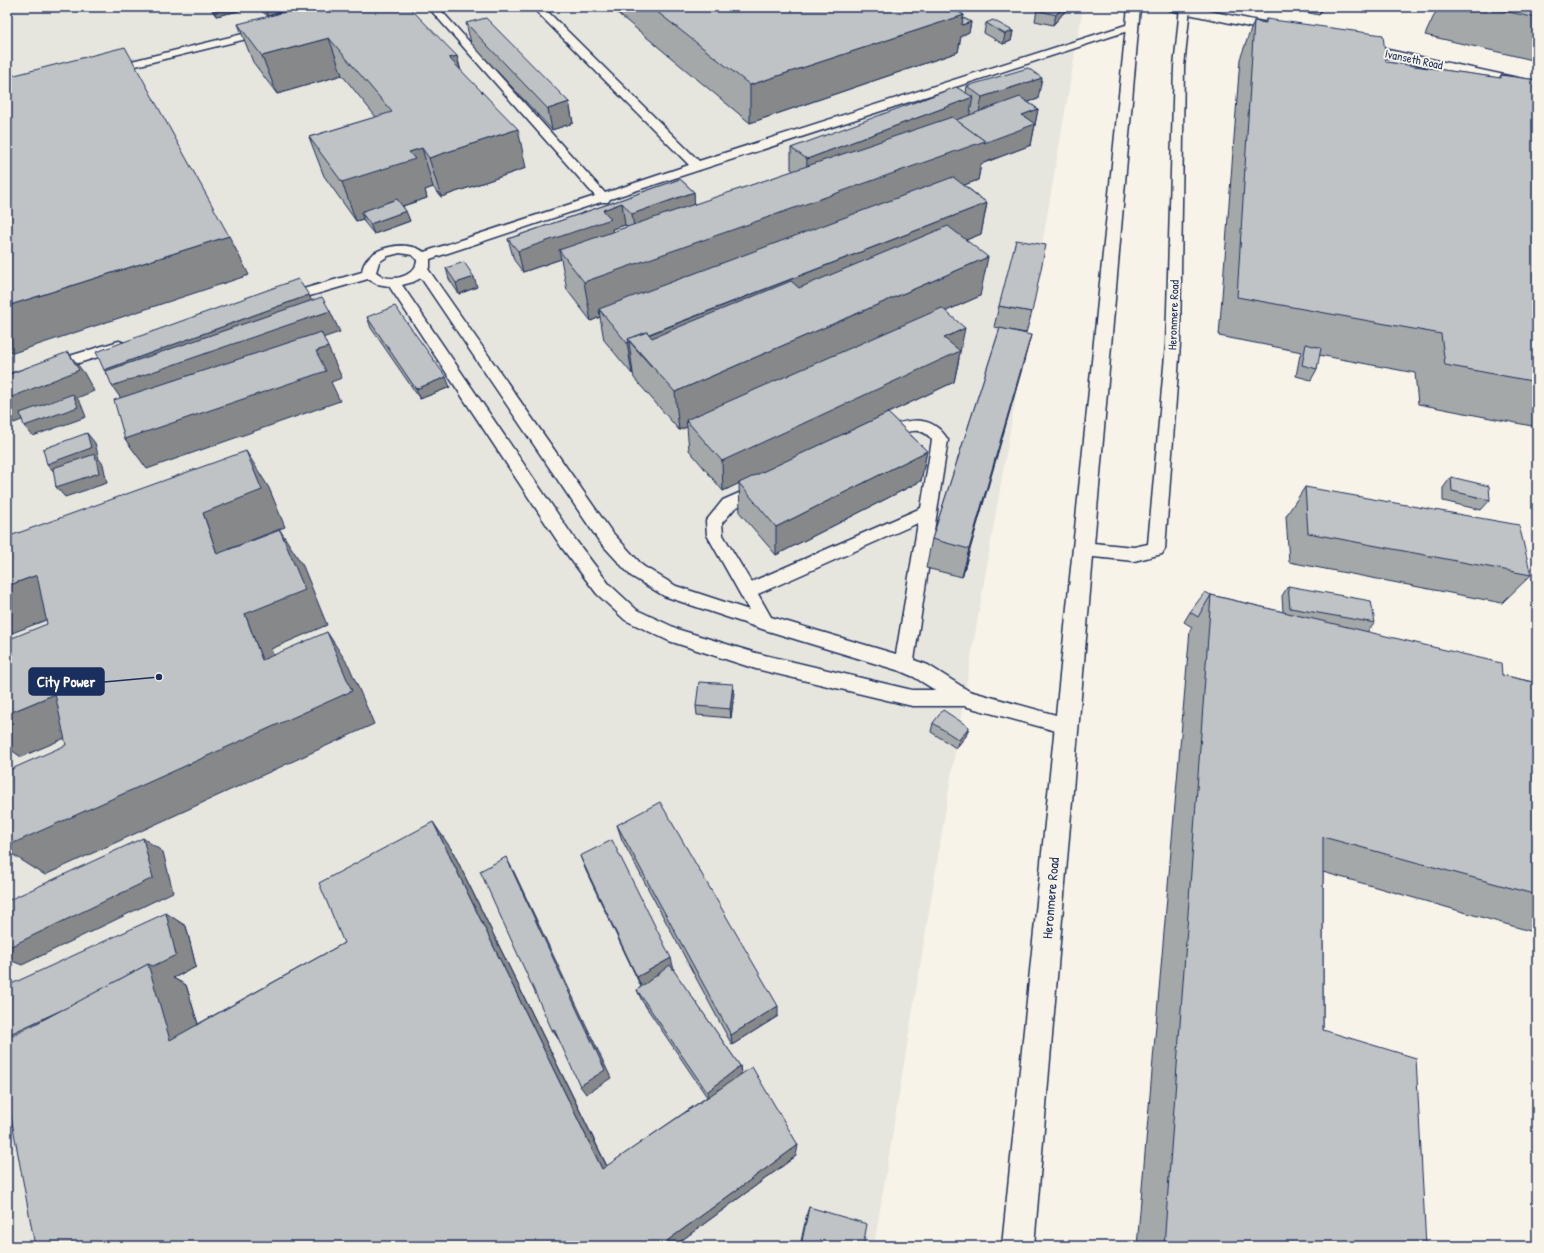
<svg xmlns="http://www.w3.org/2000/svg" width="1544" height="1253" viewBox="0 0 1544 1253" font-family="'Patrick Hand',sans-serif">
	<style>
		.built { fill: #e6e5de }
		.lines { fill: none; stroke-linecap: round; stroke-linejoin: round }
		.lane-casing { stroke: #1b2f5e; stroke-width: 3 }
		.street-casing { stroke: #1b2f5e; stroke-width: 3 }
		.secondary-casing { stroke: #1b2f5e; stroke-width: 3 }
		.lane { fill: #f7f3e8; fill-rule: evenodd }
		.street { fill: #f7f3e8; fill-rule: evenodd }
		.secondary { fill: #f7f3e8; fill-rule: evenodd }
		.wall { fill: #a5a8a9; stroke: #1b2f5e; fill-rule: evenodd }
		.shaded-wall { fill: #86888a; stroke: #1b2f5e }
		.building { fill: #c0c3c5; stroke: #1b2f5e }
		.labels { text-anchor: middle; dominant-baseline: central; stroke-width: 4; stroke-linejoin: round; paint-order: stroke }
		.far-street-label { font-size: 12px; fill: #1b2f5e; stroke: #f7f3e8 }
		.street-label { font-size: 14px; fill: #1b2f5e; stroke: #f7f3e8 }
		.leader { fill: none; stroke: #1b2f5e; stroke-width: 1.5 }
		.callout-dot { fill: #1b2f5e; stroke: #f7f3e8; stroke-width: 1.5 }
		.callout { fill: #1b2f5e; stroke: #1b2f5e; stroke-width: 1.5 }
		.callout-label { font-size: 15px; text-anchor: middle; font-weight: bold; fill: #fff }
	</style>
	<rect width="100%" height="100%" fill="#f7f3e8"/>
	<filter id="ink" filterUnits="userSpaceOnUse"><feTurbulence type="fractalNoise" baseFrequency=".025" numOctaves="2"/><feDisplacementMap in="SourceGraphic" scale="8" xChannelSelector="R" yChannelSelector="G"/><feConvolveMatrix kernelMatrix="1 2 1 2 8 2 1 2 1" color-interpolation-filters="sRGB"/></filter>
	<g filter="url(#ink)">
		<polygon class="built" points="7,7 1083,7 964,698 874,1246 7,1246"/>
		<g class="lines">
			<defs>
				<g id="lane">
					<path d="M428,7h10l167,186 84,-28 -157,-158h11l156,154 430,-137h8l1,2 -1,2 -527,171 -2,3h-7l-171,57v7l-2,3 183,262 32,35 33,20 73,24 -42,-75 -1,-14 17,-21 39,-17 6,2 2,4 -2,4 -33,15 -13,15 1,12 28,47 170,-74 11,-68c-17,-23 -39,5 -58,0l-2,-4 2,-4c27,-11 56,-22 74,8l-34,220 14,5 41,26 105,29 3,6 -3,6 -7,2 -103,-28h-52l-156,-37 -87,-28 -44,-21 -28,-26 -35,-46 -173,-262 -12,-2 -9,-5 -79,23 -5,1 -5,-1 -2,-3 2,-3 83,-24c2,-26 46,-33 62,-20l171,-56zM400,253l12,2 5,5c0,14 -20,21 -33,17 -2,-1 -5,-3 -8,-5l3,-10 9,-6zM421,278l178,263 32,35 33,20 101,34 135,41 14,6 21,13h-23l-156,-37 -76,-23 -43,-20 -28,-26 -35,-46 -172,-253 11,-3zM918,523l-22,131 -125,-37 -13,-23z"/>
					<polygon points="1180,7 1190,7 1184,67 1180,344 1165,549 1162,554 1134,561 1083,556 1077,554 1074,549 1077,544 1083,542 1134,547 1148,544 1166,344 1174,67"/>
					<polygon points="267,28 271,29 272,31 271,33 111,72 106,69 107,67"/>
					<polygon points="119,341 124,343 126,346 124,349 7,385 7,375"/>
				</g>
				<g id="street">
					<polygon points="1168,7 1191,7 1282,26 1286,27 1288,30 1286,33 1282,34 1174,11 1170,10"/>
					<polygon points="1356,43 1537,82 1537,90 1351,50 1350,47 1351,44"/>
				</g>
				<polygon id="secondary" points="1128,7 1140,7 1034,1246 1002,1246"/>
			</defs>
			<use href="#lane" class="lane-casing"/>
			<use href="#street" class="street-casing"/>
			<use href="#secondary" class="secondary-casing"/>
			<use href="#lane" class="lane"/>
			<use href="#street" class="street"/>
			<use href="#secondary" class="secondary"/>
		</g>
		<g class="wall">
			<polygon points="210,7 237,7 239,11 216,16"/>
			<polygon points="259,7 285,7 286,10 268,16 260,10"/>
			<polygon points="468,7 488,7 472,11"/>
			<polygon points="610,7 950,7 964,15 963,18 971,22 969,32 961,36 958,52 750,123"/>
			<polygon points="1040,7 1069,7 1053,25 1035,21 1037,10"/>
			<polygon points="1282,7 1324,7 1319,15"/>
			<polygon points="1438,7 1537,7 1537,61 1425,35"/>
			<polygon points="1266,19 1386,62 1499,78 1501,75 1537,80 1537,427 1418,404 1415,373 1319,355 1317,369 1311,380 1296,376 1300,355 1302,352 1219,336 1240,59 1254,21 1264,23"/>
			<polygon points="466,23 569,102 573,123 552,130 471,43"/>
			<polygon points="986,23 1013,31 1011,41 1003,44 984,33"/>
			<polygon points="238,24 457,56 461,71 526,168 441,197 433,187 425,190 427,198 403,206 410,221 374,234 365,223 363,219 356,221 324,176 309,137 376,117 342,75 277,94 253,62"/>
			<path d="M967,86l71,13 -10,3 10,7 -7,36 -50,19 -3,16 -14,5 23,18 -6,31 -15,6 14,56 -34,15 13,47v1l-5,23 -66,31 39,38 -6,30 -145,74 -36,-42 -1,-30 -16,8 -34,-41 -2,-23 -8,3 -45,-52 -1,-5 -1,1 -28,-34 -4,-23 -9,4 -24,-31 -6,-31 -38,13 -9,-12 -6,-21 172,-60 14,13v13l100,-34 -3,-2v-21l175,-55zM625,225l2,2 -14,5 -1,-3z"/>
			<polygon points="446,268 477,287 459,294 449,279"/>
			<polygon points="999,306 1032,312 1026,333 1003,329 1023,365 962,577 926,568 932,539 1000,328 994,327"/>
			<polygon points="367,317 450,387 420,399 371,328"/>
			<polygon points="1451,477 1490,500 1481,510 1443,501 1443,488"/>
			<polygon points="1305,487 1531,575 1502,603 1289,562 1286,516"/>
			<polygon points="1288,586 1375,623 1367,632 1502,675 1537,683 1537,933 1323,872 1323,1030 1426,1246 1137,1246 1190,630 1192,627 1184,622 1190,612 1211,595 1283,612 1282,596"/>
			<polygon points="734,693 731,718 697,715 696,706"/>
			<polygon points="933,723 969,727 966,736 956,748 931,732"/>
			<polygon points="617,825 778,1016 732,1045 622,840"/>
			<polygon points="452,850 607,1166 707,1097 642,1001 637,990 641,987 586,871 580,856 674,970 673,970 740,1066 741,1074 796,1156 674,1246 12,1037 186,926 196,967 173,978 186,985 198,1024 344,943"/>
			<polygon points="809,1207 863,1246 800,1246 807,1213"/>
		</g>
		<g class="shaded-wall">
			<polygon points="212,7 237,7 239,11 216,16"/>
			<polygon points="264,7 285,7 286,10 268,16"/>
			<polygon points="471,7 488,7 472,11"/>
			<polygon points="980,7 986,7 979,9"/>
			<polygon points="1062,7 1069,7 1053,25 1056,15"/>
			<polygon points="1322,7 1324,7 1319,15"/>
			<polygon points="964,15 962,25 971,22 969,32 961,36 958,52 750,123 750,85"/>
			<polygon points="1013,31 1011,41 1003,44 1005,34"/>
			<polygon points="329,38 342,75 277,94 262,56"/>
			<polygon points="457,56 466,94 449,58"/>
			<polygon points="1042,78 1038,99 978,118 982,97"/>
			<polygon points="973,97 969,118 806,181 807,159"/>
			<polygon points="569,102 573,123 552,130 548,109"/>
			<polygon points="1038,109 1031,145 981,164 978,180 604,316 599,309 600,317 591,321 584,282"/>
			<polygon points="518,129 526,168 441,197 429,158"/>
			<polygon points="422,148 433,187 425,190 427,198 365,218 361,212 363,219 356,221 342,182 409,152"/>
			<polygon points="694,192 695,213 635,235 632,214"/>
			<polygon points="622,203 625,225 612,229 614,240 559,250 561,259 523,272 518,251 603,210"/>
			<polygon points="987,203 981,234 651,366 630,342"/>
			<polygon points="406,211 410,221 374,234 370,224"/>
			<polygon points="229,236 249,275 7,355 7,306"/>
			<polygon points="988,257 980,296 690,425 686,420 687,427 679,430 675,392"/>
			<polygon points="474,277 477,287 459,294 456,283"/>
			<polygon points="309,295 318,315 330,311 340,332 290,349 127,407 112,386 115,385 104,370"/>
			<polygon points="965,328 954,382 723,491 722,461 944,338"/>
			<polygon points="1031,335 1023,365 962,577 969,549"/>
			<polygon points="629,342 633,373 632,374 627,343"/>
			<polygon points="328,347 342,378 331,382 340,401 147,469 125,439 316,351"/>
			<polygon points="68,352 84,373 94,391 77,398 81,404 86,417 33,436 24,426 75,399 14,423 7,415 7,399"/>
			<polygon points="446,377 450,387 420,399 416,389"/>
			<polygon points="87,433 95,443 99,459 103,464 107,483 65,497 56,487 56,474 47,464"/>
			<polygon points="246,451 269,488 285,527 229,549 244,590 217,554 203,513"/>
			<polygon points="927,451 921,481 776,555 776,527"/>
			<polygon points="280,530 303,566 327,625 271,649 288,693 262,660 245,614"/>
			<polygon points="37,575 72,610 7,635 7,586"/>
			<polygon points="327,632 349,666 374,724 45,875 7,851 7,846"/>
			<polygon points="733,684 734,693 731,718 730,709"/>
			<polygon points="55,694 93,726 21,757 7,747 7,714"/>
			<polygon points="969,727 966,736 956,748 959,740"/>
			<polygon points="433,822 452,850 613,1179 602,1169"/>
			<polygon points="143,838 163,852 173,892 22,965 7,959 7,948"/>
			<polygon points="506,857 514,872 611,1078 586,1094 580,1086"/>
			<polygon points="166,913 186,926 196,967 173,978 186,985 208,1057 170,1040 35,1045 8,1035 148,964"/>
			<polygon points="671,958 674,970 642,988 637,977"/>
			<polygon points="778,1006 778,1016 732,1045 731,1035"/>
			<polygon points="554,1029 559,1040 552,1030"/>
			<polygon points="740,1066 741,1075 709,1100 707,1092"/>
			<polygon points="798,1145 796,1156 674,1246 660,1246"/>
		</g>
		<g class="building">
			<polygon points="305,7 409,7 457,56 449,58 518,129 429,158 422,148 409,152 415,159 342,182 309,137 392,112 329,38 262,56 238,24"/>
			<polygon points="651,7 950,7 964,15 750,85"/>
			<polygon points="1040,7 1062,7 1056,15 1037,10"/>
			<polygon points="1485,7 1537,7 1537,18"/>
			<polygon points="486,18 569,102 548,109 466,23"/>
			<polygon points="963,18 971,22 962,25"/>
			<polygon points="1266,19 1383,35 1386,62 1501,78 1501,75 1537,80 1537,382 1445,365 1441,334 1237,297 1254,21 1266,23"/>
			<polygon points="993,20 1013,31 1005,34 986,23"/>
			<polygon points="125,47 229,236 7,306 7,77"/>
			<polygon points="1028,68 1042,78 982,97 967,86"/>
			<polygon points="956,87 973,97 807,159 791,148"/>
			<polygon points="1020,97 1038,109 1022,115 1035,124 984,143 985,141 956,120"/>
			<polygon points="952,117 985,141 584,282 559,250"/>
			<polygon points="953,177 987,203 649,334 647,332 628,339 629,342 627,343 599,309"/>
			<polygon points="680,179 694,192 632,214 622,203 603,210 611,219 518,251 508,239"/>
			<polygon points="397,199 406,211 370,224 361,212"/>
			<polygon points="948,226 988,257 675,392 628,339 647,332 652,338 791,281 799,288"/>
			<polygon points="1016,240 1046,245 1032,312 999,306"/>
			<polygon points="464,262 474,277 456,283 446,268"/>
			<polygon points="298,279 309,295 104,370 96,352"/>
			<polygon points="322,297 330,311 279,328 112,386 106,371"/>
			<polygon points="395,306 446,377 416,389 367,317"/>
			<polygon points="942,308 965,328 944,338 960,351 722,461 686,420"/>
			<polygon points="1000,328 1031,335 969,549 932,539"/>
			<polygon points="321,332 328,347 316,351 326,371 125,439 114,400"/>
			<polygon points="1306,344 1321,348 1317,369 1302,365"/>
			<polygon points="68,352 79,370 7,399 7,375"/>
			<polygon points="73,394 78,407 24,426 20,413"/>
			<polygon points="888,413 927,451 776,527 739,483"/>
			<polygon points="87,433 91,448 47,464 43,449"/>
			<polygon points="246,451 262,490 203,513 217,554 280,530 305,590 245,614 262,660 327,632 352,691 7,846 7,771 66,745 55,694 7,714 7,640 47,624 37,575 7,586 7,537"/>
			<polygon points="95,454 99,473 56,487 53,468"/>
			<polygon points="1451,477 1489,486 1490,500 1452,491"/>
			<polygon points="1305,487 1519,525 1531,575 1308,533"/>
			<polygon points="1288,586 1371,601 1375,623 1290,608"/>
			<polygon points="1205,592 1211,595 1198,617 1190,612"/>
			<polygon points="1211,595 1501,663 1502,675 1537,683 1537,895 1323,837 1323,1030 1416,1058 1426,1246 1164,1246"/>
			<polygon points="699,682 733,684 730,709 696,706"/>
			<polygon points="943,710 969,727 959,740 933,723"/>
			<polygon points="660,802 778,1006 731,1035 617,825"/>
			<polygon points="433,822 602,1169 752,1067 798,1145 660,1246 35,1246 7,1095 7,1039 148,964 170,1040 344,943 319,883"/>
			<polygon points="143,838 153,878 7,948 7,901"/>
			<polygon points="612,840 671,958 637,977 580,856"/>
			<polygon points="506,857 605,1070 580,1086 554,1029 552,1030 480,871"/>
			<polygon points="166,913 176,955 153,966 148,964 70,1006 8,1035 7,1025 7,986"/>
			<polygon points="670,965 740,1066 707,1092 637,990"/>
			<polygon points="809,1207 867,1224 863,1246 801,1246"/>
		</g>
	</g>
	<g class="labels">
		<g class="far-street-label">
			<text transform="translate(1414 59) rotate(12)">Ivanseth Road</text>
			<text transform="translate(1173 315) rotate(-88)">Heronmere Road</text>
		</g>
		<g class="street-label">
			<text transform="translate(1050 898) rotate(-85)">Heronmere Road</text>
		</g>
	</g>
	<path class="leader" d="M159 677L104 682"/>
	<circle class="callout-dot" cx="159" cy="677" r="4"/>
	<rect class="callout" x="29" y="668" width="75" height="27" rx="4"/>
	<g class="callout-label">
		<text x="66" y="687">City Power</text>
	</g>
	<rect width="1544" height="1253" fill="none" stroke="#f7f3e8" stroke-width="24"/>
	<rect x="12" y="12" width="1520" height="1229" fill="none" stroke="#1b2f5e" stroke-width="1.5" filter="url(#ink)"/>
</svg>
